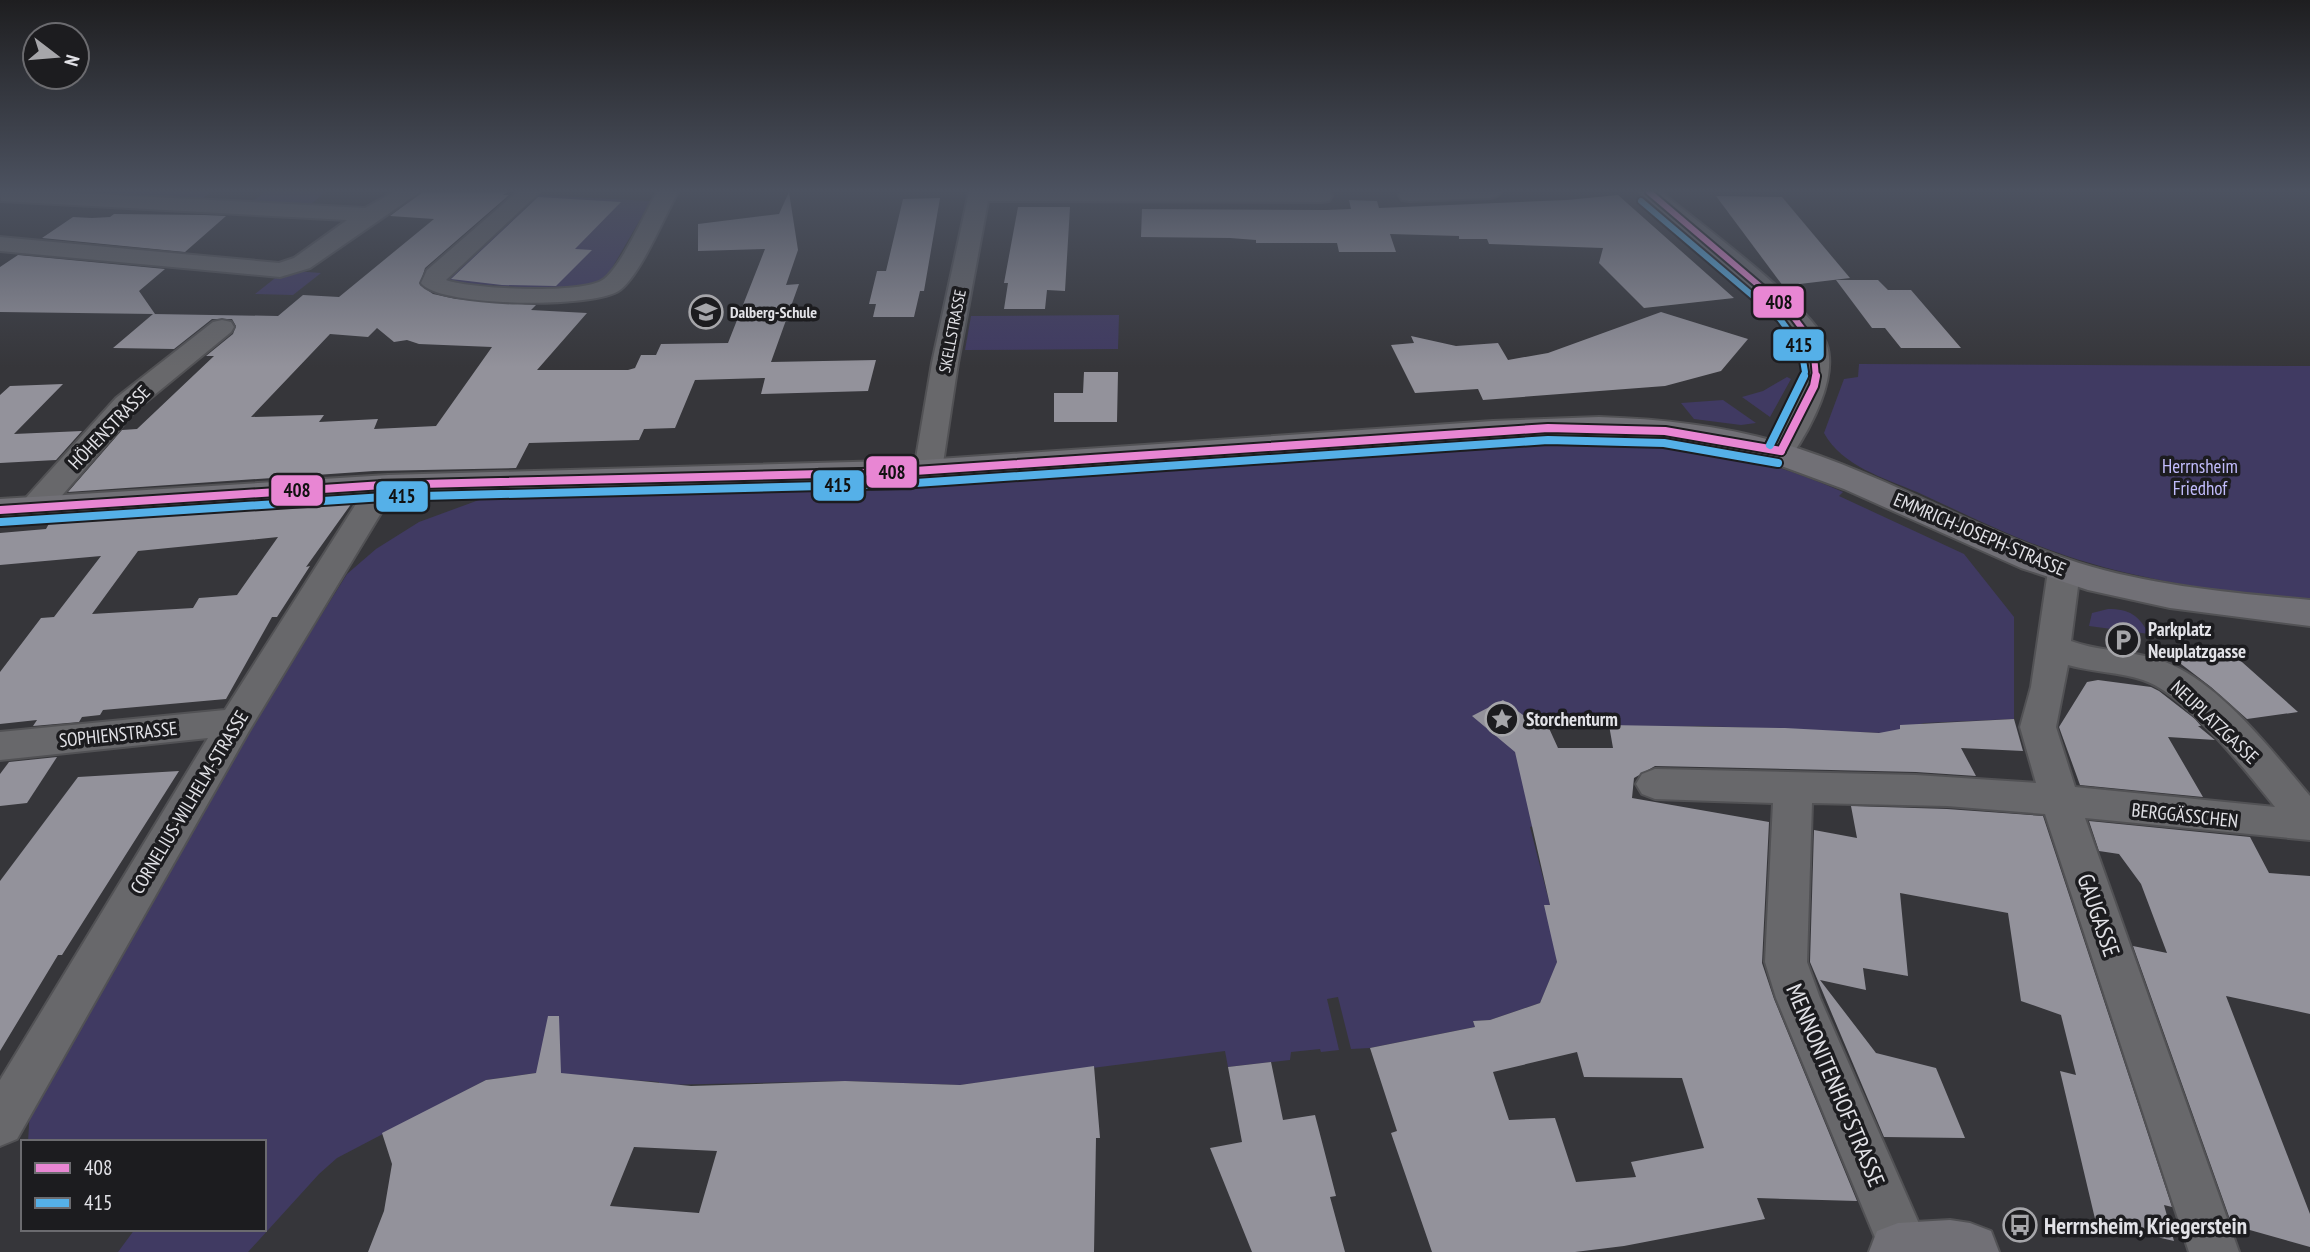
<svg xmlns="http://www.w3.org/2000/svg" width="2310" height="1252" viewBox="0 0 2310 1252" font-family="'PT Sans Narrow',sans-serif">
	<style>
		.green { fill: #403a62 }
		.building { fill: #93929b; fill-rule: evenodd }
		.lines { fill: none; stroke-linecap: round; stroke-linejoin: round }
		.street-casing { stroke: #525255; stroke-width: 4 }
		.secondary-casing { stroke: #525255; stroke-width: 4 }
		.street { fill: #68686b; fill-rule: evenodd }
		.secondary { fill: #717076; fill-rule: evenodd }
		.bus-1-far1-casing { stroke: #1c1c1f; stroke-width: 10 }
		.bus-1-casing { stroke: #1c1c1f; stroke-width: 12 }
		.bus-2-far1-casing { stroke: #1c1c1f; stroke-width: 10 }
		.bus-2-casing { stroke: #1c1c1f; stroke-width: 12 }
		.bus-1-far1 { stroke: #e886d3; stroke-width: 6 }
		.bus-1 { stroke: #e886d3; stroke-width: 8 }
		.bus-2-far1 { stroke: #55b0e8; stroke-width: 6 }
		.bus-2 { stroke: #55b0e8; stroke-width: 8 }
		.labels { text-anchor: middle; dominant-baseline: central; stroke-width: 7; stroke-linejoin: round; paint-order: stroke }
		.far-poi-label { font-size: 16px; font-weight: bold; fill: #e2e2e7; stroke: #1c1c1f; text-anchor: start }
		.far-street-label { font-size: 16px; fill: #e2e2e7; stroke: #1c1c1f }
		.street-label { font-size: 19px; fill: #e2e2e7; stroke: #1c1c1f }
		.park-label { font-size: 19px; fill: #c1bcfb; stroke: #1c1c1f }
		.poi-label { font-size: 19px; font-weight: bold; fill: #e2e2e7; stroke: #1c1c1f; text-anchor: start }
		.near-street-label { font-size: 23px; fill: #e2e2e7; stroke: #1c1c1f }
		.near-poi-label { font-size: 23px; font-weight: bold; fill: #e2e2e7; stroke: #1c1c1f; text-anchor: start }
		.line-badge { stroke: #1c1c1f; stroke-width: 2.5 }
		.pale-badge-label { font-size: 19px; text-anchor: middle; font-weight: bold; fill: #111 }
	</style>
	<rect width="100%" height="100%" fill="#36363a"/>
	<g class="green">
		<polygon points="86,192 211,192 198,202 79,196"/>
		<polygon points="265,192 325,192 308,207 249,204"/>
		<polygon points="535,195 651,201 605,280 573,291 459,283 448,280 447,278"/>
		<polygon points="295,271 321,273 293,295 255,294 279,275"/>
		<polygon points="1119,315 1118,349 965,350 971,316"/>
		<path d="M1859,364l451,2v235c-83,-9 -167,-19 -246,-46 -51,-17 -99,-41 -147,-63 -33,-14 -75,-26 -93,-59l20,-54 14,-2z"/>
		<polygon points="1787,377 1791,379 1770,417 1742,397 1763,391"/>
		<polygon points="1723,400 1756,423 1741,425 1694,419 1681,403"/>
		<path d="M1612,440c84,4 154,18 231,52l-4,4 125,58 50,63v102l-90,4 -19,5 3,6 -207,-8 -91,3 -62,-3 -7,-4 -26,27 18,77 -3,1 20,78 7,58 -17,40 -50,17 -17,1 2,6 -105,21 -19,1 -13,-52 -11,2 12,51 -18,2 -1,-3 -29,3 -1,8 -62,7 -3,-16 -265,34 -115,-4 -186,4v-3l-123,-9 -50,7 -149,78 -18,16 -71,78h-130l17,-23h129v-87h-236l2,-33 222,-383 95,-152 29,-25 43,-27 79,-29 396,-11 408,-28z"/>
		<path d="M2108,609c22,0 30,6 41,25l-60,-8 3,-13z"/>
	</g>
	<g class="building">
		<path d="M422,192h85l-4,3h6l-84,73 -5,17 13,9 23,5 80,6 -5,5 56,3 -50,57h91l7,-2 6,-13h15l5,-11 67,-1 37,-94 -67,2v-27l81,-10 10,-22 9,58 -12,35 13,-1 -28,78 105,-2 -8,31 -107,3 4,-16 -70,2 -20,48 -31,1 -5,11 -110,3 -13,25 -142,3 -306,21 54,-62 15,-1 77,-73h-8l27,-22 3,-8 -4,-7h-20l-38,30 -61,-1 40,-34 125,2 25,-21 36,2 95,-78 -44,-3zM377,328l17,14 13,-2 12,4 73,3 -56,79 -62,3 4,-10 -59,3 5,-7 -73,2 79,-83 38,3z"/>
		<polygon points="1618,195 1734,298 1644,308 1599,263 1603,248 1489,244 1487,239 1459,239 1459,236 1390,234 1396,252 1339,252 1337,243 1256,243 1256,240 1230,238 1141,237 1142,209 1326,210 1351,209 1349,200 1377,201 1379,208 1567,200"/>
		<polygon points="1716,196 1782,197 1850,278 1783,286"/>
		<polygon points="538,197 621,202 575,249 592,250 556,286 502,285 451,279"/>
		<polygon points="940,198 924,291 920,291 914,317 873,317 876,304 869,304 877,271 886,271 903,199"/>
		<polygon points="1018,207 1070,207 1065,291 1047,290 1045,309 1004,309 1008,283 1004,283"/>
		<polygon points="114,214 204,215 226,216 185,252 42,238 73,217 92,218 110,217"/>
		<polygon points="18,255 165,269 139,291 155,314 0,312 0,267"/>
		<polygon points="1836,280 1878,280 1888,290 1911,290 1961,348 1901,348 1885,328 1872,328"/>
		<polygon points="1661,312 1748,339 1721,371 1665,386 1483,400 1478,389 1415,393 1391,345 1414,343 1411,336 1456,346 1498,343 1508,360 1548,353"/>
		<polygon points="1084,372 1118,372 1117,422 1054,422 1054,393 1083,393"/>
		<polygon points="63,384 14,434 82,431 56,460 0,463 0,395 10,386"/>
		<path d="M354,500l-48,67 4,-1 -33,51h-5l-46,82 -123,11 -3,5 -18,2 -3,5 -46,4 4,-6 -37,4v-52l41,-54 13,-1 47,-61 -101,9v-32l46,-4 5,-9zM278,537l-41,58 -38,3 -6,10 -101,6 46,-63z"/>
		<polygon points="2224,646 2289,704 2298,712 2247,719 2211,687 2168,654"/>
		<polygon points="2098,680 2151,687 2159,691 2195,719 2201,726 2198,726 2215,740 2168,737 2203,797 2080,785 2059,727 2087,682"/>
		<path d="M1503,700l20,15 13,1 12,10 10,22h55l-4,-23 176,3 94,5 21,-4v-4l114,-6 9,32 -62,-3 15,28 -60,-4 -261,-6 -21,12 -2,20 137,24 -7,141 12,36 83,202 -100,-3 8,21 -141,27 -49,6h-143l-41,-119 6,-2 -27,-83 105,-21 -2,-6 17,-1 50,-17 17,-41 -13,-57h6l-35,-153 -43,-36zM1577,1052l7,25 98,1 22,70 -73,14 5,15 -60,5 -21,-64 -46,2 -16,-48z"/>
		<polygon points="57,757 27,803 0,806 0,774 9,762"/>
		<polygon points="179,771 62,955 58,955 0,1051 0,881 78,777"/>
		<polygon points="1851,806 1947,809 2043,816 2172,1207 2164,1205 2174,1241 2096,1223 2060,1071 2076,1075 2061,1015 2021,1001 2008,913 1900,893 1908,976 1863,968 1866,990 1820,980 1876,1053 1936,1068 1965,1138 1884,1137 1810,962 1814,830 1857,838"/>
		<polygon points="2089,821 2250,837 2269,873 2310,876 2310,1014 2226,996 2310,1214 2310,1247 2232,1225 2133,946 2167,953 2141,884 2119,854 2099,851"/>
		<path d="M548,1016h11l2,57 130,13 154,-5 115,4 134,-19 6,72h-4l-2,114h-726l16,-41 8,-47 -10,-31 104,-53 50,-7zM634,1147l83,4 -18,62 -89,-7z"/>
		<polygon points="1271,1062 1283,1120 1315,1115 1336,1196 1330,1197 1345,1252 1252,1252 1210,1148 1242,1142 1228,1067"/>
	</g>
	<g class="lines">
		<defs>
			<g id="street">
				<polygon points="0,192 56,192 365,208 394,192 420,192 310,268 280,277 0,251 0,237 279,263 294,258 347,220 1,201"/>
				<path d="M517,192h23l-94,88c24,9 139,15 158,-1 19,-15 40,-65 53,-87h21c-14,25 -37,82 -58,98 -24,19 -182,17 -199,-7l6,-13z"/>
				<polygon points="969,192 1329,192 1332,196 1329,201 1321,202 988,201 958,363 942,470 938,476 928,479 918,476 914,470 932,363"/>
				<polygon points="1402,192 1501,192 1497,196 1490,198 1410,201 1402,200 1399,195"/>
				<path d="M1639,192h22c36,29 151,114 165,151 13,34 -16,86 -35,114l-10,3 -10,-3 -4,-6 34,-65 3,-13 -4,-30 -20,-27z"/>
				<polygon points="222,320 231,322 234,327 231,332 136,410 45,515 34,517 23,515 19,508 23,501 116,398 213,322"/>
				<polygon points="383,476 393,479 398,485 249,731 17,1139 0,1146 0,1080 208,738 0,760 0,732 225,710 368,485 373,479"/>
				<path d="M2064,561l11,3 5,7 -9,70c32,12 68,9 99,23 54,24 103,88 140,132v44l-225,-22 154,434h-50l-144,-438 -98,-8 -135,-3 -5,159 13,36 111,253 -50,1 -105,-254 -11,-36 8,-159 -118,-4 -13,-5 -6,-10 6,-10 13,-5 261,6 120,8 -16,-56 11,-40 17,-116 5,-7zM2068,665c24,7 51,7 75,15 44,15 103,91 132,127l-200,-20 -19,-60z"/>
			</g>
			<g id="secondary">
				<path d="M1599,417c61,2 120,8 179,25 104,31 198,88 301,121 74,23 154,30 231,37v26l-140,-18 -82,-18 -67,-22 -177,-79 -90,-33 -35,-9 -84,-10 -142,4 -569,39 -536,15 -388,26v-22l388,-24 536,-15 569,-39z"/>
				<polygon points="1950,1220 1970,1223 1991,1231 1999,1252 1869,1252 1877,1231 1898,1223"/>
			</g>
		</defs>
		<use href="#street" class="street-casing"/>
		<use href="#secondary" class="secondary-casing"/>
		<use href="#street" class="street"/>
		<use href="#secondary" class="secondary"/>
		<defs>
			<polyline id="bus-1-far1" points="1649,192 1789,311 1813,343 1816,378"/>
			<g id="bus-1">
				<polyline points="1781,451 1814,386 1816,376"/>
				<polyline points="0,510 383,485 900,472 1548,428 1665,431 1781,451"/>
			</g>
			<polyline id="bus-2-far1" points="1641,201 1780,319 1801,348 1805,372 1803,378"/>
			<g id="bus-2">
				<polyline points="1770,445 1804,376"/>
				<polyline points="1,522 384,497 901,484 1548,440 1664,443 1778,463"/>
			</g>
		</defs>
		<use href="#bus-1-far1" class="bus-1-far1-casing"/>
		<use href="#bus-1" class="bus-1-casing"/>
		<use href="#bus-2-far1" class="bus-2-far1-casing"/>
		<use href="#bus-2" class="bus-2-casing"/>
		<use href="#bus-1-far1" class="bus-1-far1"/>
		<use href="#bus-1" class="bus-1"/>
		<use href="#bus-2-far1" class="bus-2-far1"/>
		<use href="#bus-2" class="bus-2"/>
	</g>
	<linearGradient id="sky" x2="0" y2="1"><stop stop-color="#1e1e20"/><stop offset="0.52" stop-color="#4c5260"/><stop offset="1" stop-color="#4c5260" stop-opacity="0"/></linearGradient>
	<rect width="2310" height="367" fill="url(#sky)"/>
	<defs>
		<symbol id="school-ring" viewBox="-11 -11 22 22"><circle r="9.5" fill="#1c1c1f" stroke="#a6a6aa" stroke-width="1.5"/><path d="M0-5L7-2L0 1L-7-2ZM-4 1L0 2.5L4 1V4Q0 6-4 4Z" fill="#a6a6aa"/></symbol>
		<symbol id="parking-ring" viewBox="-11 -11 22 22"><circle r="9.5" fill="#1c1c1f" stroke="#a6a6aa" stroke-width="1.5"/><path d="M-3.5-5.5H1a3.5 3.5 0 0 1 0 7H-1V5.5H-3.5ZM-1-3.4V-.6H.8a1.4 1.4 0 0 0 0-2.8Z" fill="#a6a6aa"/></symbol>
		<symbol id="sight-ring" viewBox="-11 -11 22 22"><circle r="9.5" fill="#1c1c1f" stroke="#a6a6aa" stroke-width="1.5"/><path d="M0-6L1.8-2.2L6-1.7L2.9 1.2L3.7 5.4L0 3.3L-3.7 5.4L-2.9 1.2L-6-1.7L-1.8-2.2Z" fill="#a6a6aa"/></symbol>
		<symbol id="bus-ring" viewBox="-11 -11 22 22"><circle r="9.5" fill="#1c1c1f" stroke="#a6a6aa" stroke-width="1.5"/><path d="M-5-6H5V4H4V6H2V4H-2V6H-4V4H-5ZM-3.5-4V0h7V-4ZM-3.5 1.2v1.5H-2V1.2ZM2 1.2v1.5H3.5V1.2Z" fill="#a6a6aa"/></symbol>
	</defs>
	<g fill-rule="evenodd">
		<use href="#school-ring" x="687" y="293" width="38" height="38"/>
		<use href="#parking-ring" x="2104" y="621" width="38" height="38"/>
		<use href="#sight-ring" x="1483" y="700" width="38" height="38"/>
		<use href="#bus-ring" x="2001" y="1206" width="38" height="38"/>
	</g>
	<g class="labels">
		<g class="far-poi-label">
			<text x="730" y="312">Dalberg-Schule</text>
		</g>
		<g class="far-street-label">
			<text transform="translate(952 331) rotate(-79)">SKELLSTRASSE</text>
		</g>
		<g class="street-label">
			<text transform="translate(109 427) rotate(-46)">HÖHENSTRASSE</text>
			<text transform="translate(1980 534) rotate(23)">EMMRICH-JOSEPH-STRASSE</text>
			<text transform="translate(2215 722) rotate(43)">NEUPLATZGASSE</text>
			<text transform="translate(118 734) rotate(-6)">SOPHIENSTRASSE</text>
			<text transform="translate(189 802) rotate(-59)">CORNELIUS-WILHELM-STRASSE</text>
			<text transform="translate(2185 815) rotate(6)">BERGGÄSSCHEN</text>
		</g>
		<g class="park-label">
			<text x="2200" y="466">Herrnsheim<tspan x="2200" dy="22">Friedhof</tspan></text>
		</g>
		<g class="poi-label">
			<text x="2148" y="629">Parkplatz<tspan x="2148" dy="22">Neuplatzgasse</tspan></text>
			<text x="1526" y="719">Storchenturm</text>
		</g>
		<g class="near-street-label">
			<text transform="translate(2099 915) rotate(71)">GAUGASSE</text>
			<text transform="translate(1836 1085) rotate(67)">MENNONITENHOFSTRASSE</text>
		</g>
		<g class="near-poi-label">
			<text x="2044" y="1225">Herrnsheim, Kriegerstein</text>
		</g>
	</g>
	<g class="line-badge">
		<rect x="1752" y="285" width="53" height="34" rx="7" fill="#e886d3"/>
		<rect x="1772" y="328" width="53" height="34" rx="7" fill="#55b0e8"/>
		<rect x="865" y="455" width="53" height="34" rx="7" fill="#e886d3"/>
		<rect x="812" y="469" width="53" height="33" rx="7" fill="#55b0e8"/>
		<rect x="270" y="474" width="54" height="33" rx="7" fill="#e886d3"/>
		<rect x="375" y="480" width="54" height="33" rx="7" fill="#55b0e8"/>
	</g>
	<g class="pale-badge-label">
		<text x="1779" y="309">408</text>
		<text x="1799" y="352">415</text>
		<text x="892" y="479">408</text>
		<text x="838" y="492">415</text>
		<text x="297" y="497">408</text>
		<text x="402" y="503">415</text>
	</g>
	<rect x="21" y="1140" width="245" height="91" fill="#1c1c1f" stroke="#6b6b6f" stroke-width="2"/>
	<rect x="35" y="1163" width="35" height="10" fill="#e886d3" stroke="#6b6b6f" stroke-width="2"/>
	<text x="84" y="1175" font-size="21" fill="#e2e2e7">408</text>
	<rect x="35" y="1198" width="35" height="10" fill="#55b0e8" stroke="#6b6b6f" stroke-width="2"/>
	<text x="84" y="1210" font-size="21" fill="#e2e2e7">415</text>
	<g transform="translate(56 56) rotate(106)"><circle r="33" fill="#1c1c1f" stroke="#6b6b6f" stroke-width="2"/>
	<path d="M0-5L12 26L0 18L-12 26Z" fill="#a6a6aa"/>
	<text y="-10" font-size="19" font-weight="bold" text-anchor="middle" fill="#e2e2e7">N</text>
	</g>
</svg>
